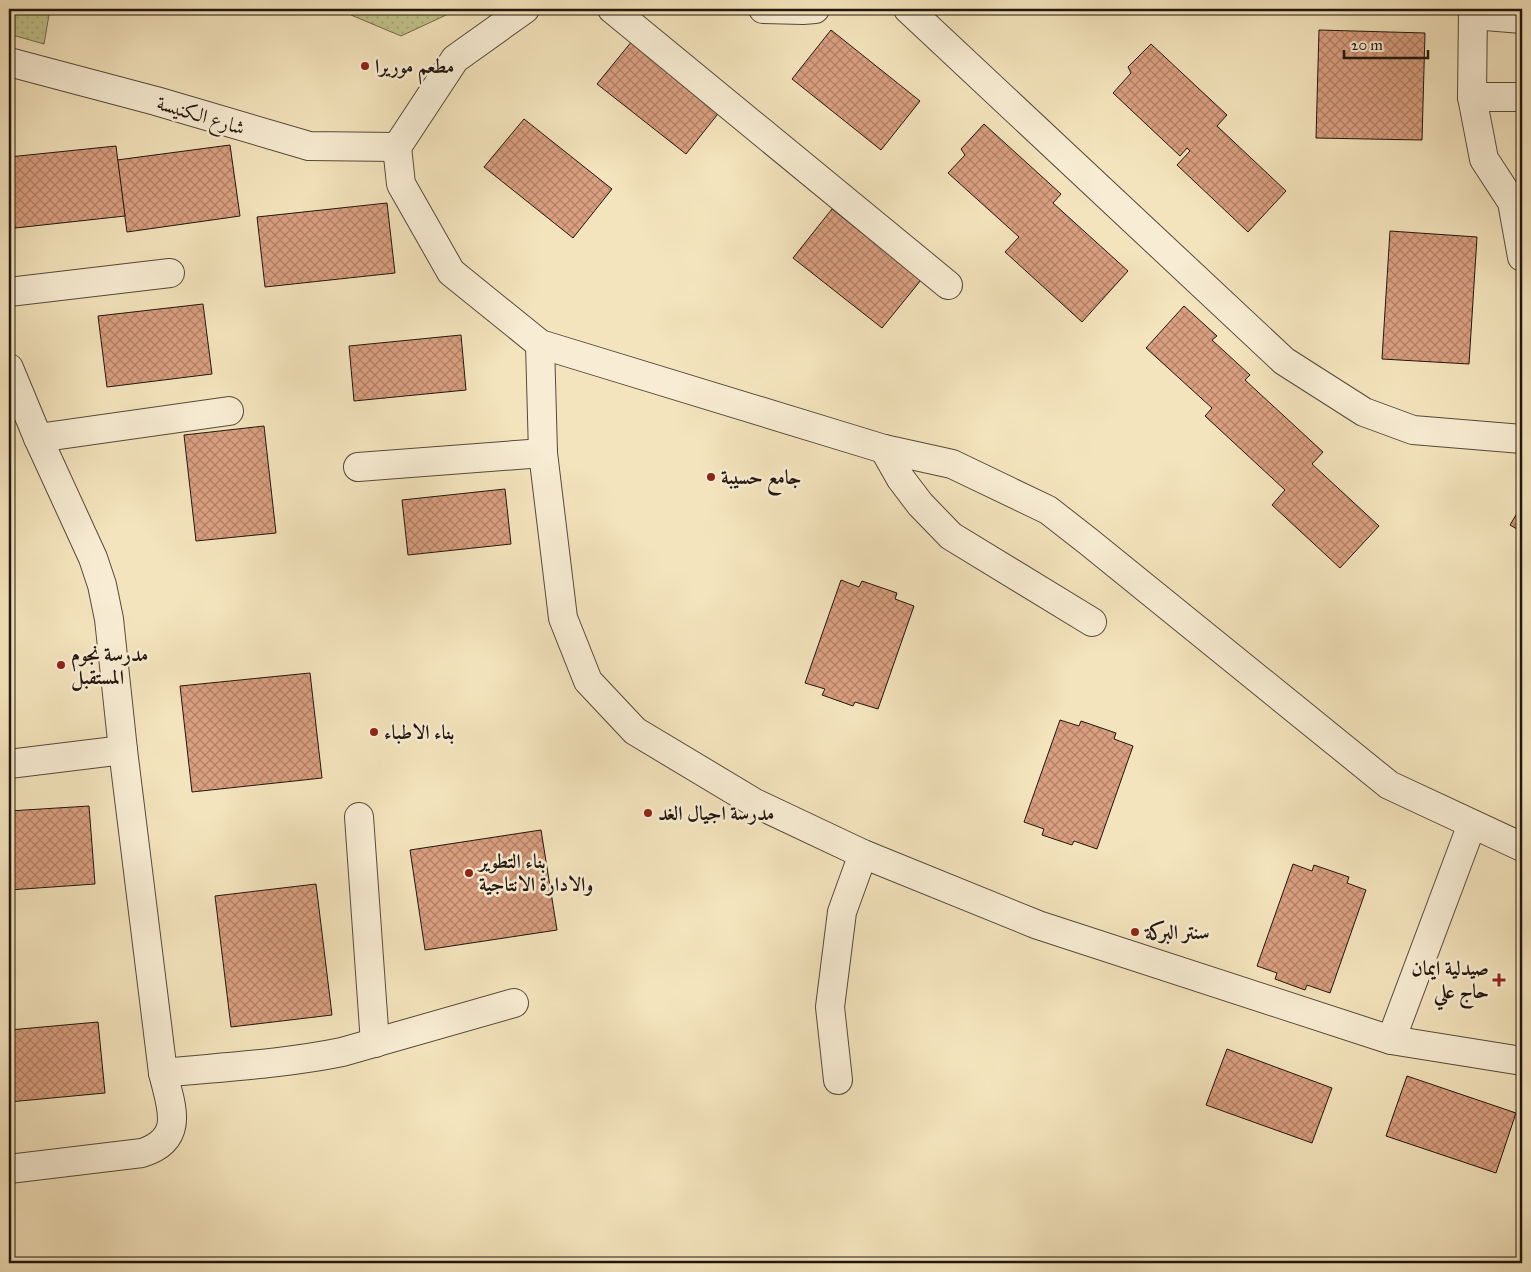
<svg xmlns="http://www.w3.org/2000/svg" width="1531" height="1272" viewBox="0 0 1531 1272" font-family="'IM FELL Great Primer',Amiri,serif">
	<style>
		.green { fill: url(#green-dots); stroke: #726c4c }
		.building { fill: url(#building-cross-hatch); stroke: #21160d }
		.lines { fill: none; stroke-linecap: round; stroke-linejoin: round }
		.minor-casing { stroke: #564a39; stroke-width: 30 }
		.minor { stroke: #f8edd4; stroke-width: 28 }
		.poi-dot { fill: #8f2418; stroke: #f8edd4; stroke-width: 2 }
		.labels { text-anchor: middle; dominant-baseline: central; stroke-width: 5; stroke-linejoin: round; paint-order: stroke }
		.poi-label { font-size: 20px; font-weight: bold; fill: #21160d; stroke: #f8edd4; text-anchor: start }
		.street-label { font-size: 20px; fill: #21160d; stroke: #f8edd4 }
	</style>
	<defs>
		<pattern id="green-dots" width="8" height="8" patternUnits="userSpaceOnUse" patternTransform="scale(1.25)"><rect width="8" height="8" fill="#c2c28c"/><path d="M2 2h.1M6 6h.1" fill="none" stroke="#a6a678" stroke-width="1.8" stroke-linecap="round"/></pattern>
		<pattern id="building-cross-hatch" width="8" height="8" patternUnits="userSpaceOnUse" patternTransform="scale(1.25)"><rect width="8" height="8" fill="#da9f80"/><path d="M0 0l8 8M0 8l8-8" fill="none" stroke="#b08167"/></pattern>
	</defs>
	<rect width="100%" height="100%" fill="#f4e4bd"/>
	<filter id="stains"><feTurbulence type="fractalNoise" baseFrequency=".004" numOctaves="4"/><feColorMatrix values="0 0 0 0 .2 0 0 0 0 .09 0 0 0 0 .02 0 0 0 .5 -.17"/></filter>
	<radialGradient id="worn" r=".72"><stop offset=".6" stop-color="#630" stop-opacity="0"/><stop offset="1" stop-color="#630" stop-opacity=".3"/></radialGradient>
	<g class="green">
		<polygon points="9,9 50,9 44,44 9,34"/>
		<polygon points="353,9 459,9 401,36 351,15"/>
	</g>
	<g class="building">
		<polygon points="831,30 920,101 881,150 792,79"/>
		<polygon points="1319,30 1425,33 1422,140 1316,138"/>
		<polygon points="637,35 725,105 686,154 597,84"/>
		<polygon points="1151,44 1227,115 1217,126 1286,191 1248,232 1177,165 1190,151 1187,148 1180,156 1113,93 1131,73 1128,67"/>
		<polygon points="524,119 612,189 573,238 484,167"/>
		<polygon points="984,124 1061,194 1053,203 1128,271 1082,322 1005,252 1019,237 948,173 965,155 961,149"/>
		<polygon points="230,145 240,216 127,232 117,160"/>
		<polygon points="116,146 125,216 15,228 9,172 9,157"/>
		<polygon points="387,203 395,273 265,287 257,217"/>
		<polygon points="832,209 921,280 882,328 793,258"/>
		<polygon points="1390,231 1477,237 1469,364 1382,359"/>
		<polygon points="203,304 212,374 107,387 98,316"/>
		<polygon points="1184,306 1217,336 1212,340 1250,375 1245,380 1323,452 1312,464 1379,526 1340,568 1272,505 1285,490 1205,416 1212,408 1146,348"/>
		<polygon points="461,335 466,390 354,401 349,346"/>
		<polygon points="264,426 276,533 196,541 184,435"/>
		<polygon points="505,489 511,544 408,555 402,500"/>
		<polygon points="1522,505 1522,532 1510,525"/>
		<polygon points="841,580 859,587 862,581 897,593 895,599 914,606 878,709 855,702 853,706 822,695 825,689 805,683"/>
		<polygon points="310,673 322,778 192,792 180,686"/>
		<polygon points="1060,720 1079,726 1081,721 1116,733 1114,739 1133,746 1097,849 1074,841 1072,845 1042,835 1044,829 1024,822"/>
		<polygon points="89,806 95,884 9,890 9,811"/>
		<polygon points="541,830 557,930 425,950 410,850"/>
		<polygon points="1293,864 1312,871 1314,865 1349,877 1347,883 1366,890 1330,993 1307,985 1305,990 1275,979 1277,973 1257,966"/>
		<polygon points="316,884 332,1015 231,1027 215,896"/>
		<polygon points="98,1022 105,1093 9,1102 9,1030"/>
		<polygon points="1227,1049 1332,1088 1312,1143 1206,1105"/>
		<polygon points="1407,1076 1516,1113 1496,1173 1386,1136"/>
	</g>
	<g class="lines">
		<defs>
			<g id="minor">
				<polyline points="612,9 948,285"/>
				<polyline points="763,9 803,10 815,9"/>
				<polyline points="908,9 1284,361 1364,412 1413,430 1522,439"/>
				<polyline points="1473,9 1472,97 1484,159 1512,202 1522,257"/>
				<polyline points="1473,15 1522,19"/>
				<polyline points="9,62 156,101 309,146 397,147"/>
				<polyline points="1472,97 1522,97"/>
				<polyline points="397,147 401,184 451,272 540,344 884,449 952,464 1048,510 1089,542 1389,785 1522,847"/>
				<polyline points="397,147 455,59 525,9"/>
				<polyline points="9,292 170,273"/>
				<polyline points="540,344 543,453 563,618 588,681 635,731 755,803 863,854 1038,925 1391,1040 1522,1061"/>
				<path d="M9,368l29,70 55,120 9,27 7,34 14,131 40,323c8,33 23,66 -21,80l-133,16"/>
				<polyline points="38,438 229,411"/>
				<polyline points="884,449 901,479 920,504 951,536 1092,622"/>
				<polyline points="358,467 543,453"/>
				<polyline points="9,764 123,750"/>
				<polyline points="359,817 375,1043"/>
				<polyline points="1391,1040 1472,824"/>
				<path d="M163,1073c60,-6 120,-9 179,-21l172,-49"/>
				<polyline points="838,1080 830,1007 842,912 863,854"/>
			</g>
		</defs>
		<use href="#minor" class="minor-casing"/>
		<use href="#minor" class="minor"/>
	</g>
	<g class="poi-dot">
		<circle cx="365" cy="66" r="5"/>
		<circle cx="711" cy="477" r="5"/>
		<circle cx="61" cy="665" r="5"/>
		<circle cx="374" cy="732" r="5"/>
		<circle cx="648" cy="813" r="5"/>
		<circle cx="469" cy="873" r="5"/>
		<circle cx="1135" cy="932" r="5"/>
		<path d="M1496.5 972.5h5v5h5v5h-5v5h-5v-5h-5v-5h5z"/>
	</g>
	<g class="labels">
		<g class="poi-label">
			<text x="375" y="66">مطعم موريرا</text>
			<text x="721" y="477">جامع حسيبة</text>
			<text x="71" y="654">مدرسة نجوم<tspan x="71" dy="23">المستقبل</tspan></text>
			<text x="384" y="732">بناء الاطباء</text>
			<text x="658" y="813">مدرسة اجيال الغد</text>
			<text x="479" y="861">بناء التطوير<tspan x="479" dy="23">والادارة الانتاجية</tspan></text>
			<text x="1145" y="932">سنتر البركة</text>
			<text x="1489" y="968" text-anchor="end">صيدلية ايمان<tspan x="1489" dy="23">حاج علي</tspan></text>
		</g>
		<g class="street-label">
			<text transform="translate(201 115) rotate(17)">شارع الكنيسة</text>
		</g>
	</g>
	<rect width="1531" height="1272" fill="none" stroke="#f4e4bd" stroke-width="30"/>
	<rect x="10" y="10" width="1511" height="1252" fill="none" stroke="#21160d" stroke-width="2.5"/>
	<rect x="15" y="15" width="1501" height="1242" fill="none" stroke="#21160d"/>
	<path d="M1344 50v8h84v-8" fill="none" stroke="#21160d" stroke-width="2.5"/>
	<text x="1351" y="50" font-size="15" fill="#21160d" stroke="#f8edd4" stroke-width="4" paint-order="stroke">20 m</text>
	<rect width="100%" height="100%" filter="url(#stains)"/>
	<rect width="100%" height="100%" fill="url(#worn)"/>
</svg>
